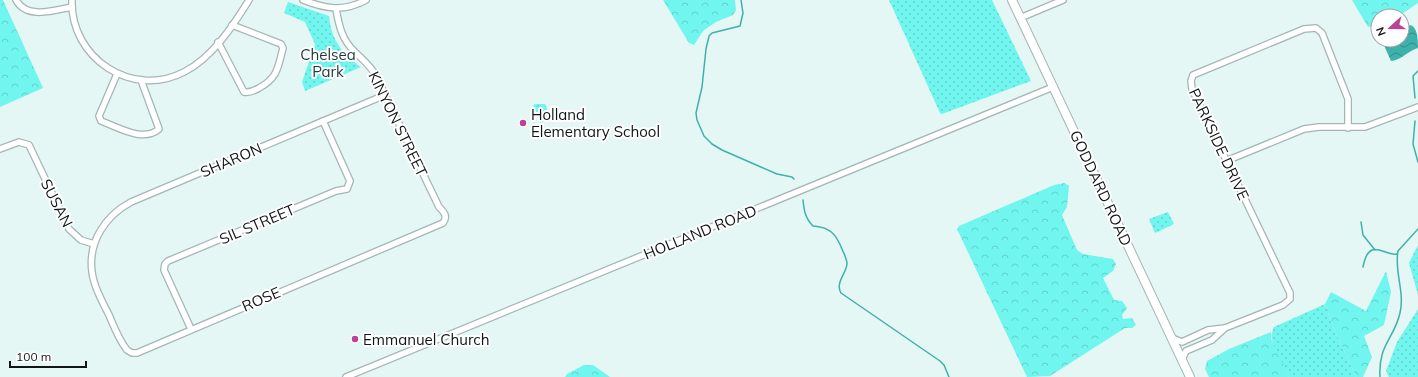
<svg xmlns="http://www.w3.org/2000/svg" width="1418" height="377" viewBox="0 0 1418 377" font-family="Mulish,sans-serif">
	<style>
		.grass { fill: url(#grass-dots) }
		.forest { fill: url(#forest-crowns) }
		.water { fill: url(#water-waves) }
		.lines { fill: none; stroke-linecap: round; stroke-linejoin: round }
		.stream { stroke: #3db1ab; stroke-width: 1.5 }
		.street-casing { stroke: #a4b6b4; stroke-width: 8 }
		.secondary-casing { stroke: #a4b6b4; stroke-width: 10 }
		.street { stroke: #fff; stroke-width: 5.5 }
		.secondary { stroke: #fff; stroke-width: 8 }
		.poi-dot { fill: #b94399; stroke: #fff; stroke-width: 1.5 }
		.labels { text-anchor: middle; dominant-baseline: central; stroke-width: 4; stroke-linejoin: round; paint-order: stroke }
		.park-label { font-size: 15px; fill: #1f3837; stroke: #fff }
		.poi-label { font-size: 15px; fill: #101616; stroke: #fff; text-anchor: start }
		.street-label { font-size: 15px; fill: #101616; stroke: #fff }
	</style>
	<defs>
		<pattern id="grass-dots" width="8" height="8" patternUnits="userSpaceOnUse"><rect width="8" height="8" fill="#70f6ee"/><path d="M2 2h.1M6 6h.1" fill="none" stroke="#60d2cb" stroke-width="1.8" stroke-linecap="round"/></pattern>
		<pattern id="forest-crowns" width="20" height="18" patternUnits="userSpaceOnUse"><rect width="20" height="18" fill="#70f6ee"/><path d="M2 6a3 3 0 1 1 6 0M12 15a3 3 0 1 1 6 0" fill="none" stroke="#60d2cb"/></pattern>
		<pattern id="water-waves" width="16" height="10" patternUnits="userSpaceOnUse"><rect width="16" height="10" fill="#3db1ab"/><path d="M0 5q4-4 8 0t8 0" fill="none" stroke="#328f8a"/></pattern>
	</defs>
	<rect width="100%" height="100%" fill="#e4f7f5"/>
	<g class="grass">
		<polygon points="889,0 992,0 1031,81 942,114 940,113"/>
		<path d="M288,2l41,14c2,23 13,38 32,51l-56,24 -3,-9 13,-38 -10,-22 -21,-9z"/>
		<polygon points="535,104 545,104 551,118 540,123 533,106"/>
		<polygon points="1168,212 1174,224 1155,233 1149,219"/>
		<polygon points="1418,245 1418,295 1409,263"/>
		<path d="M1325,304l7,20 24,53h-67c-7,-14 -23,-35 -15,-50z"/>
		<polygon points="1418,309 1418,377 1389,377 1386,371 1397,342"/>
	</g>
	<g class="forest">
		<polygon points="0,0 3,0 43,88 0,107"/>
		<polygon points="663,0 735,0 736,10 733,15 716,22 703,31 694,45 689,43"/>
		<polygon points="1352,0 1418,0 1418,3 1399,16 1378,16 1378,24 1368,27"/>
		<polygon points="1064,183 1069,186 1067,207 1062,215 1077,250 1083,254 1113,259 1116,264 1113,271 1103,278 1114,300 1122,301 1127,308 1122,315 1123,319 1132,318 1136,325 1132,328 1125,328 1050,376 1027,377 957,229 959,226 1054,185"/>
		<polygon points="1386,271 1391,292 1384,325 1364,336 1372,357 1363,377 1356,377 1332,324 1325,304 1331,292 1366,311"/>
		<polygon points="1271,332 1271,339 1289,377 1209,377 1205,369 1207,361 1229,349"/>
		<polygon points="584,365 593,365 610,377 565,377 567,374"/>
	</g>
	<path class="water" d="M1410,25c8,2 8,16 8,23 -11,3 -16,12 -27,13l-8,-18 6,-3h13v-8z"/>
	<g class="lines">
		<g class="stream">
			<polyline points="741,0 743,13 740,26 712,33 709,36 706,49 702,87 696,113 697,120 704,136 712,144 722,150 777,174 792,177 794,179"/>
			<polyline points="1415,98 1413,76 1418,71"/>
			<polyline points="1415,121 1413,144 1418,162"/>
			<path d="M803,200c1,10 2,18 10,26 17,1 23,8 29,23 2,5 5,10 5,15 -1,10 -12,19 -6,29l99,68 4,4 5,12"/>
			<polyline points="1361,222 1363,235 1375,250"/>
			<path d="M1363,267c6,-32 22,-10 34,-13"/>
			<path d="M1380,377c-2,-32 14,-38 20,-64 5,-21 -6,-42 -2,-62l20,-22"/>
		</g>
		<defs>
			<g id="street">
				<path d="M16,0c11,20 39,10 56,7"/>
				<path d="M72,0c-2,58 60,99 112,72 28,-14 49,-46 65,-72"/>
				<path d="M303,0c23,9 41,12 63,0"/>
				<path d="M336,9c3,17 6,31 19,43 8,8 16,14 21,24l63,131c5,5 9,9 4,16l-306,130h-5l-5,-3c-8,-10 -13,-23 -18,-35 -7,-14 -15,-28 -17,-43 -4,-30 13,-56 39,-70l254,-107"/>
				<polyline points="1020,18 1063,0"/>
				<path d="M218,42l26,50c6,1 10,-1 15,-4 19,-10 19,-21 24,-40l-2,-4 -49,-19"/>
				<path d="M117,74l-18,42 2,5c17,6 42,22 58,8l-18,-49"/>
				<polyline points="0,149 19,142 29,145 69,229 81,240 94,244"/>
				<polyline points="1226,161 1304,129 1319,127 1365,127 1418,107"/>
				<polyline points="191,329 164,270 165,264 168,261 336,191 347,189 350,181 323,121"/>
				<polyline points="1172,338 1182,342 1208,330 1225,328 1283,305 1290,299 1290,293 1192,89 1191,81 1193,75 1304,29 1316,28 1322,33 1348,99 1348,128"/>
				<polyline points="1182,360 1186,351 1212,340 1225,328"/>
				<polyline points="346,377 1053,87"/>
			</g>
			<polyline id="secondary" points="1012,0 1190,377"/>
		</defs>
		<use href="#street" class="street-casing"/>
		<use href="#secondary" class="secondary-casing"/>
		<use href="#street" class="street"/>
		<use href="#secondary" class="secondary"/>
	</g>
	<g class="poi-dot">
		<circle cx="523" cy="123" r="4"/>
		<circle cx="355" cy="339" r="4"/>
	</g>
	<g class="labels">
		<g class="park-label">
			<text x="328" y="54">Chelsea<tspan x="328" dy="17">Park</tspan></text>
		</g>
		<g class="poi-label">
			<text x="531" y="114">Holland<tspan x="531" dy="17">Elementary School</tspan></text>
			<text x="363" y="339">Emmanuel Church</text>
		</g>
		<g class="street-label">
			<text transform="translate(398 124) rotate(64)">KINYON STREET</text>
			<text transform="translate(1219 144) rotate(65)">PARKSIDE DRIVE</text>
			<text transform="translate(231 160) rotate(-23)">SHARON</text>
			<text transform="translate(1101 188) rotate(65)">GODDARD ROAD</text>
			<text transform="translate(57 203) rotate(63)">SUSAN</text>
			<text transform="translate(257 224) rotate(-23)">SIL STREET</text>
			<text transform="translate(700 232) rotate(-22)">HOLLAND ROAD</text>
			<text transform="translate(261 299) rotate(-23)">ROSE</text>
		</g>
	</g>
	<g transform="translate(1390 28) rotate(249)"><circle r="19" fill="#ffffff" stroke="#9fa2a2"/>
	<path d="M0-3L7 15L0 10L-7 15Z" fill="#b94399"/>
	<text y="-6" font-size="11" font-weight="bold" text-anchor="middle" fill="#101616">N</text>
	</g>
	<path d="M10 361v6h76v-6" fill="none" stroke="#101616" stroke-width="2"/>
	<text x="16" y="361" font-size="12" fill="#101616" stroke="#ffffff" stroke-width="3" paint-order="stroke">100 m</text>
</svg>
